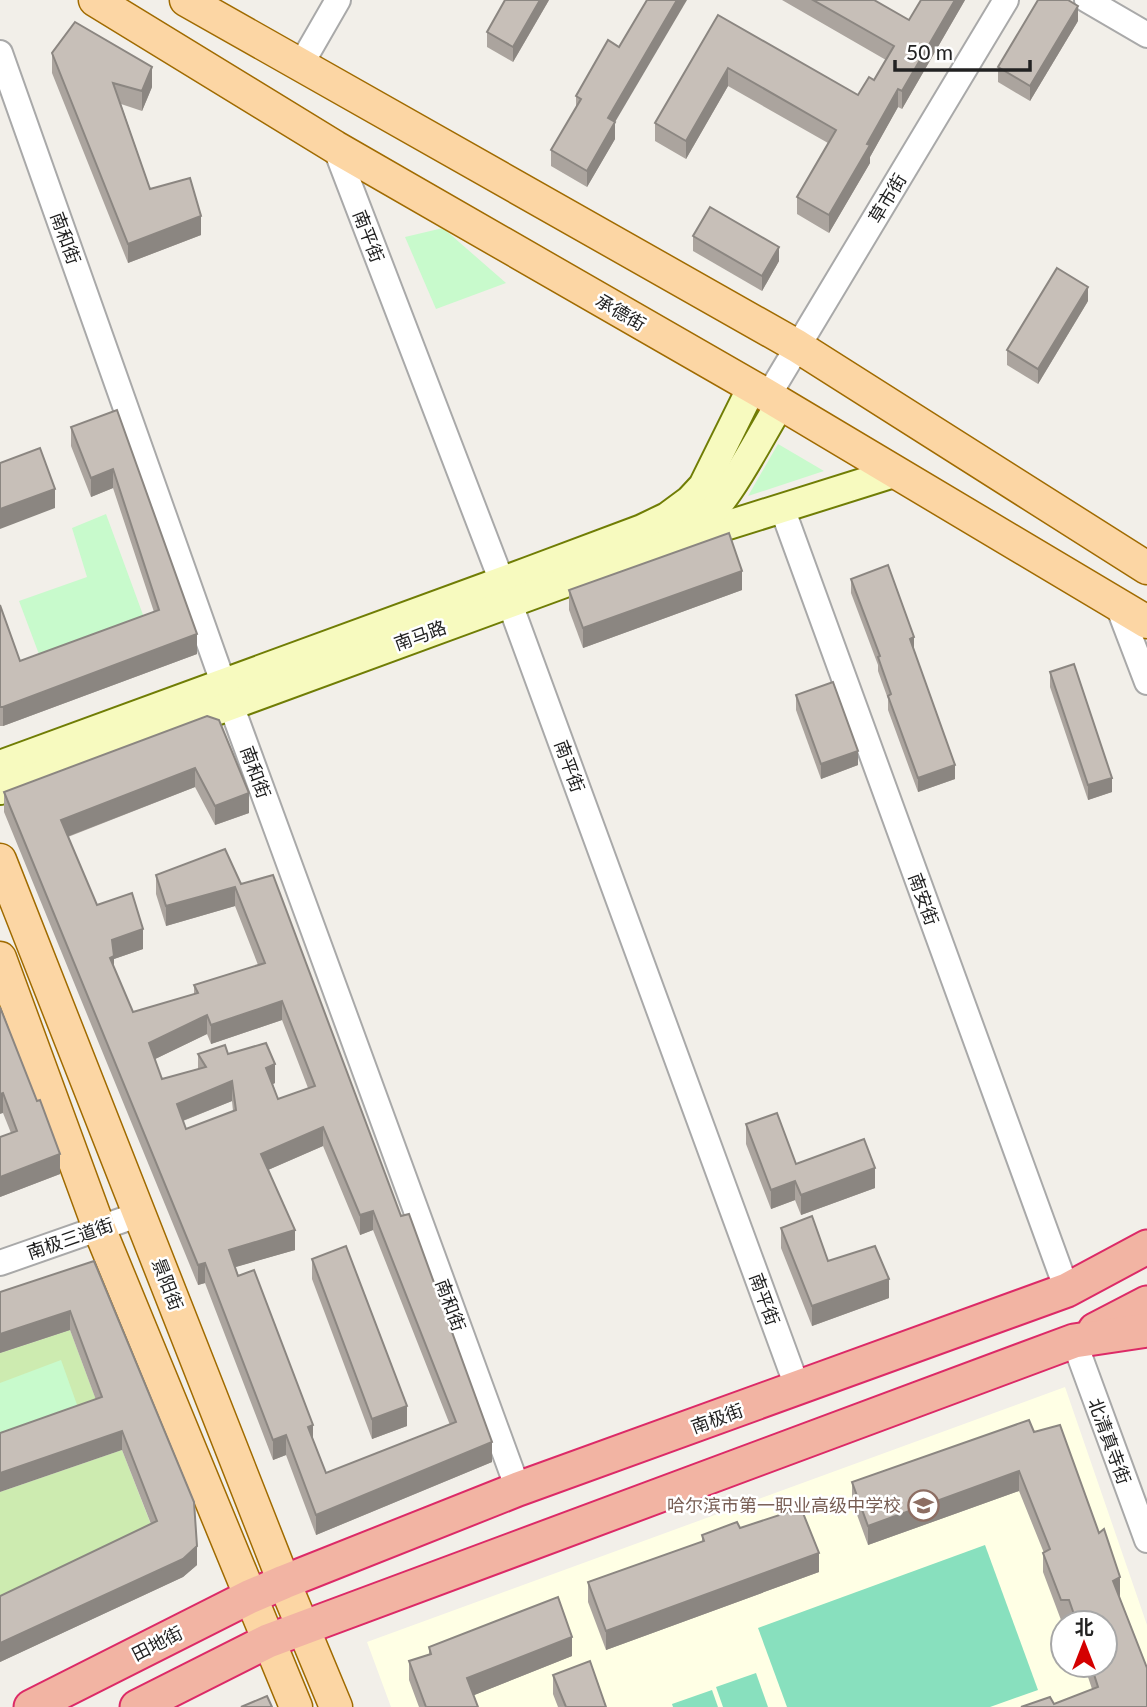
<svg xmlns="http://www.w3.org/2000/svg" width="1147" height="1707" viewBox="0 0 1147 1707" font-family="Lato,'Noto Sans SC',sans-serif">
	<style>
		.education { fill: #ffffe5; fill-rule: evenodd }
		.grass { fill: #cdebb0 }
		.park { fill: #c8facc }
		.pitch { fill: #88e0be }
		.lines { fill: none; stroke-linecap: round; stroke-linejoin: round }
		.tertiary-casing { stroke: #a9a9a9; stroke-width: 28 }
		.secondary-casing { stroke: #707d05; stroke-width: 32 }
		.primary-casing { stroke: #a06b00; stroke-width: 35 }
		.trunk-casing { stroke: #dc2a67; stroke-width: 37 }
		.tertiary { stroke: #fff; stroke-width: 24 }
		.secondary { stroke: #f7fabf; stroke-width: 28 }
		.primary { stroke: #fcd6a4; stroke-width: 32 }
		.trunk { stroke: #f2b4a3; stroke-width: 33 }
		.wall { fill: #aba49e; fill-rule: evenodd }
		.shaded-wall { fill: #8b8681 }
		.building { fill: #c7bfb8; stroke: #8b8681; stroke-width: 2; fill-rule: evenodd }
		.labels { text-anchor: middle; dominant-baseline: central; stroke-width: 5; stroke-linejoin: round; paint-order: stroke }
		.street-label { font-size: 18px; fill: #222; stroke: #fff }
		.education-label { font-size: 18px; fill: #785e54; stroke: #fff; text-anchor: end }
	</style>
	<rect width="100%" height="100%" fill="#f2efe9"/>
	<path class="education" d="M1065,1387l82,238v82h-756l-24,-65zM1063,1623h42v42h-42z"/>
	<g class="grass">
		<polygon points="70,1330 102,1416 0,1452 0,1353"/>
		<polygon points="122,1450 157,1540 0,1614 0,1492"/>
	</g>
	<g class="park">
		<polygon points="443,228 506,283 436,309 405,237"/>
		<polygon points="778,444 824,471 748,496"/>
		<polygon points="106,514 146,623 40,657 19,601 87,577 72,528"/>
		<polygon points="61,1360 81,1416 0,1448 0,1383"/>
	</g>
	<g class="pitch">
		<polygon points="985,1545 1038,1690 990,1707 787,1707 758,1628"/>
		<polygon points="756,1673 768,1707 723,1707 716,1687"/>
		<polygon points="712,1690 718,1707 673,1707 672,1704"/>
	</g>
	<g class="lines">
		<defs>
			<g id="tertiary">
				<polyline points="1087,0 1147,35"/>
				<polyline points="0,53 231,705 518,1489"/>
				<polyline points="300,66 338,0"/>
				<polyline points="335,147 502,582 798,1389"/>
				<polyline points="768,396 1006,0"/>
				<polyline points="782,508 1067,1290"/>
				<polyline points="1118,606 1147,682"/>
				<polyline points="0,1263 140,1214"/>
				<polyline points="1074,1341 1147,1540"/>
			</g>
			<g id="secondary">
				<polyline points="690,537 894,473"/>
				<polyline points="0,765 530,571 642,529 667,517 690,500 703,486 752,387"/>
				<path d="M0,790l652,-239c12,-6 28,-11 39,-19 35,-25 66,-91 89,-128"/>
			</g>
			<g id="primary">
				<polyline points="95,0 335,147 768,396 1147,622"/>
				<polyline points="186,0 797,346 1147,568"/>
				<polyline points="0,860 284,1582 336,1707"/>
				<polyline points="0,958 99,1228 296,1707"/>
			</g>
			<g id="trunk">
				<polyline points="1095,1330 1147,1303"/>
				<polyline points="31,1707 249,1597 284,1582 518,1489 1067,1290 1147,1247"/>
				<polyline points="137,1707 268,1641 1074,1341 1147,1330"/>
			</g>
		</defs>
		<use href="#tertiary" class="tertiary-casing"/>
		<use href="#secondary" class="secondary-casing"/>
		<use href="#primary" class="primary-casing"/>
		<use href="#trunk" class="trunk-casing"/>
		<use href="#tertiary" class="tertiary"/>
		<use href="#secondary" class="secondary"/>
		<use href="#primary" class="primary"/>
		<use href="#trunk" class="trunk"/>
	</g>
	<g class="wall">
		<polygon points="549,0 513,62 487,47 487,32"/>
		<polygon points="782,0 874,0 909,20 921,0 965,0 902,109 898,107 870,157 870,163 829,233 797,214 797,197 828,143 728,86 686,159 655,141 655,123 718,15 858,95 874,80 886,60"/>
		<polygon points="1078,21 1030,101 998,82 998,67"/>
		<polygon points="52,53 152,87 142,111 121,104 150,189 201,235 128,263 52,73"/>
		<polygon points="576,96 615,122 615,139 587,187 551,166 551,150 576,107"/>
		<polygon points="693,236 779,261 762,291 693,251"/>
		<polygon points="1088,301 1038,384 1007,365 1007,350"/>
		<polygon points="117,410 197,654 3,726 0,726 0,605 20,661 154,612 113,488 91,497 71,446 71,427"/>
		<polygon points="851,579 914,650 955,779 918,792 888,710 888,699 878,671 878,665 851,593"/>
		<polygon points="569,590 742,590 583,648 569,610"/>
		<polygon points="1050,672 1112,792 1088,800 1050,687"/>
		<polygon points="796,695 858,765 821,779 796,710"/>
		<path d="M207,716l42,97 -34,12 -20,-38 -127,50 29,68 46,44 -29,10v9l19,44 61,-17v-10l64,-20 -23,-59 -69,20 -10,-32v-19l69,-26 267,613 -176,73 -30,-80 -13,5 -68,-177 -7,2 -194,-473v-20zM282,1020l26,68 -30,11 -5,-15 2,-1 -47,-29h-30v15l-36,10 -7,-20 52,-25 4,10zM232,1101l1,10 -47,18 -3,-8zM323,1146l37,89 13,-5 77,195 -124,48 -13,-34 -78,-172 60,-17 -27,-80z"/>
		<polygon points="0,1007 60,1174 0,1197 0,1137 11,1133 3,1113"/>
		<polygon points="746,1124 796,1164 875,1188 801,1215 795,1200 771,1209 746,1144"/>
		<polygon points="781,1228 828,1261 889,1298 812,1326 781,1248"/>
		<polygon points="312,1259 407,1426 372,1439 312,1279"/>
		<polygon points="94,1261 197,1565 183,1577 0,1662 0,1596 151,1524 122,1450 96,1400 70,1330 0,1353 0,1292"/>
		<polygon points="1029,1420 1034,1432 1060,1425 1099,1533 1104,1529 1120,1577 1119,1597 1147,1668 1147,1707 1021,1707 1050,1697 1054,1704 1092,1689 1084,1665 1105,1665 1105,1623 1070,1623 1069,1619 1061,1620 1043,1572 1043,1553 1044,1553 1019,1491 868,1545 852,1501 852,1482"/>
		<polygon points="740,1528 819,1572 606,1650 588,1602 588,1582 702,1542 702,1535"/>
		<polygon points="429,1647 572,1656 474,1695 478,1707 419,1707 409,1680 409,1661 429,1655"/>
		<polygon points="553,1675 606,1707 558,1707 553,1694"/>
	</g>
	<g class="shaded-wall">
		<polygon points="540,0 549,0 513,62 513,47"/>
		<polygon points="677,0 687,0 608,134 608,118"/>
		<polygon points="955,0 965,0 902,109 902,91"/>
		<polygon points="1078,6 1078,21 1030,101 1030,86"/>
		<polygon points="152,67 152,87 142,111 142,91"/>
		<polygon points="728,68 728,86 686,159 686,141"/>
		<polygon points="898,89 898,107 870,157 870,163 829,233 829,215 867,144"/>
		<polygon points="615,122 615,139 587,187 587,171"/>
		<polygon points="201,216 201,235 128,263 128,244"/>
		<polygon points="779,247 779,261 762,291 762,276"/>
		<polygon points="1088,287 1088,301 1038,384 1038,369"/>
		<polygon points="113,469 113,488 91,497 91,478"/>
		<polygon points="55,489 55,508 0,529 0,509"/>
		<polygon points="742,571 742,590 583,648 583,628"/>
		<polygon points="197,634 197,654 3,726 3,707"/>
		<polygon points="914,637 914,651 910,639"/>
		<polygon points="858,751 858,765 821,779 821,764"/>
		<polygon points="955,765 955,779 918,792 918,778"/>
		<polygon points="195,768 195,787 61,839 61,820"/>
		<polygon points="1112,778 1112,792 1088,800 1088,785"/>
		<polygon points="249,793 249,813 215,825 215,806"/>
		<polygon points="235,887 235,906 166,926 166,906"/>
		<polygon points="143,929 143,949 114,959 114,976 110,958 112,940"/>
		<polygon points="282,1001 282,1020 211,1044 211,1025"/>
		<polygon points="207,1015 207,1034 149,1062 149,1043"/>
		<polygon points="275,1064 275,1083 266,1087 266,1068"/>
		<polygon points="232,1081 232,1101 177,1123 177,1104"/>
		<polygon points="3,1093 3,1113 0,1114 0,1094"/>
		<polygon points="323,1127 323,1146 261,1173 261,1154"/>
		<polygon points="60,1154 60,1174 0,1197 0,1177"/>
		<polygon points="875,1168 875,1188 801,1215 801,1195"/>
		<polygon points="795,1181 795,1200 771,1209 771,1190"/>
		<polygon points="373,1211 373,1230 360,1235 360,1215"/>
		<polygon points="295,1230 295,1250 229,1269 229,1250"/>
		<polygon points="205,1263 205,1283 198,1285 198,1265"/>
		<polygon points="889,1279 889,1298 812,1326 812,1306"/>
		<polygon points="70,1311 70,1330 0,1353 0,1334"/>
		<polygon points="407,1406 407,1426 372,1439 372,1419"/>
		<polygon points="313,1425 313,1444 308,1427"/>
		<polygon points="122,1431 122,1450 0,1492 0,1473"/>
		<polygon points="286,1435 286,1455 273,1460 273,1440"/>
		<polygon points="492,1442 492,1462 316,1535 316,1515"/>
		<polygon points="1019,1471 1019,1491 868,1545 868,1526"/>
		<polygon points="197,1546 197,1565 183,1577 0,1662 0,1643"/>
		<polygon points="819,1553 819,1572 606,1650 606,1631"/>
		<polygon points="1120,1577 1120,1596 1113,1601 1113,1581"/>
		<polygon points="572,1637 572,1656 467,1698 467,1678"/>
	</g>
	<g class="building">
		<polygon points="505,0 540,0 513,47 487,32"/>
		<polygon points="647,0 677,0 608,118 615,122 587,171 551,150 581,99 576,96 608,40 619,47"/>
		<polygon points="813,0 874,0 909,20 921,0 955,0 902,91 898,89 867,144 870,145 829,215 797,197 836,130 728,68 686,141 655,123 718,15 858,95 869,77 874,80 894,46"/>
		<polygon points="1038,0 1068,0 1078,6 1030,86 998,67"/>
		<polygon points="75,22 152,67 142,91 113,83 150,189 190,178 201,216 128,244 52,53"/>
		<polygon points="710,207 779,247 762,276 693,236"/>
		<polygon points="1057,268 1088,287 1038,369 1007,350"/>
		<polygon points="117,410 197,634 3,707 0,707 0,605 20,661 159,610 113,469 91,478 71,427"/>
		<polygon points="40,448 55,489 0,509 0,463"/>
		<polygon points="729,533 742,571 583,628 569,590"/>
		<polygon points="888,565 914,637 910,639 955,765 918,778 888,696 891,694 878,657 880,656 851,579"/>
		<polygon points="1074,664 1112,778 1088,785 1050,672"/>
		<polygon points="833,682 858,751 821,764 796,695"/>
		<path d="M207,716l12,4 30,73 -34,13 -20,-38 -134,52 36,85 35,-12 11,36 -31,11 2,16 -4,2 23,54 65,-19 -4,-8 71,-22 -30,-76 -69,19 -10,-31 69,-26 16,35 32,-9 128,341 8,-2 83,228 -176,73 -30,-80 -13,5 -68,-177 -7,2 -194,-473zM282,1001l33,85 -37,13 -12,-31 9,-4 -9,-21 -38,11 -3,-9 -27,9 8,13 -44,12 -13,-36 58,-28 4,10zM232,1081l4,29 -50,19 -9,-25zM323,1127l37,88 13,-4 83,211 -130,51 -18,-46 5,-2 -59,-155 -16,6 -9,-26 66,-20 -34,-76z"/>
		<polygon points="0,1007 37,1101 40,1100 60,1154 0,1177 0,1137 17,1131 3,1093 0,1094"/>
		<polygon points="777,1113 796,1164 864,1139 875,1168 801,1195 795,1181 771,1190 746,1124"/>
		<polygon points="812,1216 828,1261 875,1246 889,1279 812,1306 781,1228"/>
		<polygon points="346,1246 407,1406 372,1419 312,1259"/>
		<polygon points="94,1261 194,1502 197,1546 183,1559 0,1643 0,1596 157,1521 122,1431 0,1473 0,1433 102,1397 70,1311 0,1334 0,1292"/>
		<polygon points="1029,1420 1034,1432 1060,1425 1099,1533 1104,1529 1120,1577 1113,1581 1147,1668 1147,1707 1021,1707 1050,1697 1054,1704 1098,1687 1091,1665 1105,1665 1105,1623 1077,1623 1069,1600 1061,1600 1043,1553 1050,1549 1019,1471 868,1526 852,1482"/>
		<polygon points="801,1508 819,1553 606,1631 588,1582 704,1541 702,1535 737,1522 740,1528"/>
		<polygon points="558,1597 572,1637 467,1678 478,1707 426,1707 409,1661 431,1654 429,1647"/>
		<polygon points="590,1661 606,1707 566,1707 553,1675"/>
		<polygon points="267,1696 272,1707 241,1707"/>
	</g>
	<defs>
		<symbol id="school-ring" viewBox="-11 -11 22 22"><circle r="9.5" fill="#fff" stroke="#8d6e63" stroke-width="1.5"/><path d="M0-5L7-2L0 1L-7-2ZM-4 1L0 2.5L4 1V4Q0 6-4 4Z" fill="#8d6e63"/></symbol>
	</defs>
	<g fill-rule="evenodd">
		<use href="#school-ring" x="906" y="1488" width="35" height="35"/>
	</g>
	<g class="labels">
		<g class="street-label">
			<text transform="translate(887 198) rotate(-59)">草市街</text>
			<text transform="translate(369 236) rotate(69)">南平街</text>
			<text transform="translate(66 238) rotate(70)">南和街</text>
			<text transform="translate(621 312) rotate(30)">承德街</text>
			<text transform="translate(420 635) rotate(-20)">南马路</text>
			<text transform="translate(570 766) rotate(70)">南平街</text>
			<text transform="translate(256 772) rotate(70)">南和街</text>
			<text transform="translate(924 899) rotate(70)">南安街</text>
			<text transform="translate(70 1238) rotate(-19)">南极三道街</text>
			<text transform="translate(168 1284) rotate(69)">景阳街</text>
			<text transform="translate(765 1299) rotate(70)">南平街</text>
			<text transform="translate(451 1305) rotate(70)">南和街</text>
			<text transform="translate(717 1418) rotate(-20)">南极街</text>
			<text transform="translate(1110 1441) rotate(70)">北清真寺街</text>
			<text transform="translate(157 1643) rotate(-27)">田地街</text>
		</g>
		<g class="education-label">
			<text x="901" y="1505">哈尔滨市第一职业高级中学校</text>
		</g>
	</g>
	<g transform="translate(1084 1644)"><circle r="33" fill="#ffffff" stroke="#a7a7a7" stroke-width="2"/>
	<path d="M0-5L12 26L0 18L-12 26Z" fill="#d40000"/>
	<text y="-10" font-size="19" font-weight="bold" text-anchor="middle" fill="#222222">北</text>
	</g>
	<path d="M895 60v10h135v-10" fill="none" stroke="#222222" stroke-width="3.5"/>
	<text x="906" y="60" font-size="21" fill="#222222" stroke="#ffffff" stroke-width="5" paint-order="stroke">50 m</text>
</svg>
